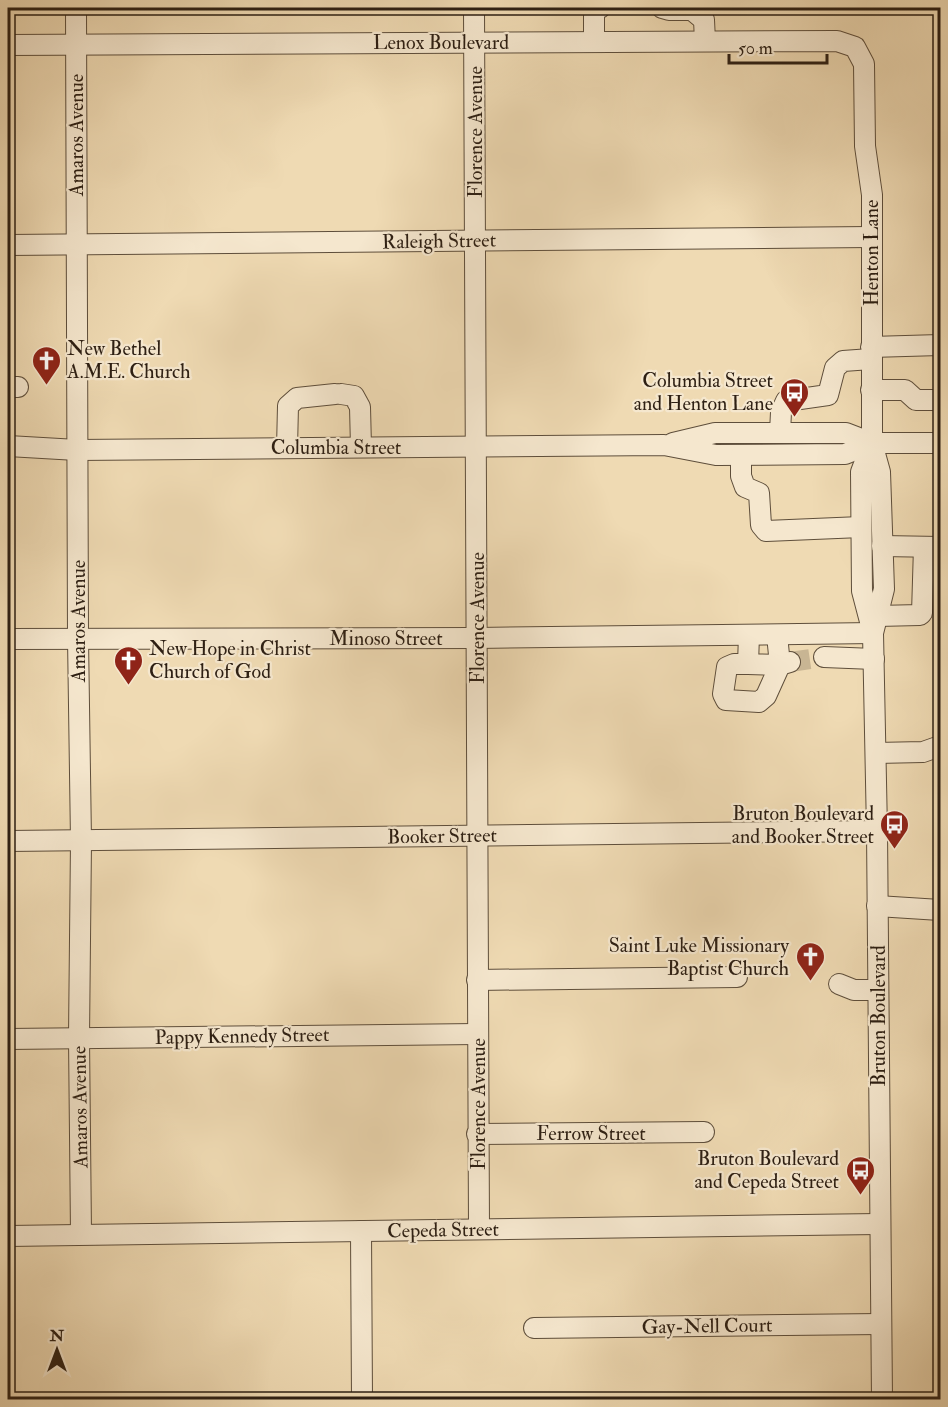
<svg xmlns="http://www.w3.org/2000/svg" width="948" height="1407" viewBox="0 0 948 1407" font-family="'IM FELL Double Pica',serif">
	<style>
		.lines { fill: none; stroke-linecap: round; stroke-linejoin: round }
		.minor-tunnel { stroke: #c8b593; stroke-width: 20; stroke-dasharray: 20 10; stroke-linecap: butt }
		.minor-casing { stroke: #5e4e3b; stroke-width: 22 }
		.minor { stroke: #f5e7ce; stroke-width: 20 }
		.labels { text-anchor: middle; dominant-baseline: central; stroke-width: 4.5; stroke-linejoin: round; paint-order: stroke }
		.street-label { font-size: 20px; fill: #2d1f13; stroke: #f5e7ce }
		.poi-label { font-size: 20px; fill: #2d1f13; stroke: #f5e7ce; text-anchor: end }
	</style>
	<rect width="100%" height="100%" fill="#efdab3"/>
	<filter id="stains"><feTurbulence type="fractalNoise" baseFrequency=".00333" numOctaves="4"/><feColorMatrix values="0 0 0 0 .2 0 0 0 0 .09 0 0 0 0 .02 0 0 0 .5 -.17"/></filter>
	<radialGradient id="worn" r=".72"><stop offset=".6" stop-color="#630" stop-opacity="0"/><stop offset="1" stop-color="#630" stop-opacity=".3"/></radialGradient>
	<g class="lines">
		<polyline class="minor-tunnel" points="790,662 824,657"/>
		<defs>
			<g id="minor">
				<polyline points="76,8 78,638 81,841 79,1038 81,1234"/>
				<polyline points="474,8 479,1229"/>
				<polyline points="662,8 669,10 692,10 704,20 705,41"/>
				<polyline points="594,41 594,17 595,9 600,8"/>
				<polyline points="8,45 837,41 855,47 864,64 865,146 872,195 872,443 880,472 884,589 873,633"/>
				<polyline points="8,245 871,237"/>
				<polyline points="871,347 940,345"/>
				<polyline points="8,387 18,387"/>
				<polyline points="871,390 905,390 916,400 940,400"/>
				<polyline points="341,394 354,396 360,407 361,447"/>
				<polyline points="780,433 781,412 786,401 828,395 835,368 843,361 871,359"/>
				<polyline points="673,443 715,433 846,433 872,443 940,443"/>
				<polyline points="872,443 861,472 862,591 873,633 877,831 882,1400"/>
				<polyline points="8,446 77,450 664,445 716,455 845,454 872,443"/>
				<polyline points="287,448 288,406 297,398 335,394"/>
				<polyline points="741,455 741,476 745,487 759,493 761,525 766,531 861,527"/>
				<polyline points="882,546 940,547"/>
				<polyline points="877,616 920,615 922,613 924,547"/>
				<polyline points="749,635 748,664 780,665 777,635"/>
				<polyline points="8,639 477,638 873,633"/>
				<polyline points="824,657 874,659"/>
				<polyline points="748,664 734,664 727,667 723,694 726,700 759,702 766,696 780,665 790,662"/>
				<polyline points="876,753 923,752 940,746"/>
				<polyline points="8,841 877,831"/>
				<polyline points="877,906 940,910"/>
				<polyline points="477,980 737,977"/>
				<polyline points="839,984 854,990 878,990"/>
				<polyline points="8,1039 477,1034"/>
				<polyline points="477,1134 704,1132"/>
				<polyline points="361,1231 362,1400"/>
				<polyline points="8,1236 879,1224"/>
				<polyline points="534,1328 881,1324"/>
			</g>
		</defs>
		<use href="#minor" class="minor-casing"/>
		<use href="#minor" class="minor"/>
	</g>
	<defs>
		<symbol id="church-pin" viewBox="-11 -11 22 30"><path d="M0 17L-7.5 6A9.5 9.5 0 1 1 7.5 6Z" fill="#8f2418" stroke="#f5e7ce"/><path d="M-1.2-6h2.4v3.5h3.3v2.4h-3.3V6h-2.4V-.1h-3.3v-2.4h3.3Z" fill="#fff"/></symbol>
		<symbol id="bus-pin" viewBox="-11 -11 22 30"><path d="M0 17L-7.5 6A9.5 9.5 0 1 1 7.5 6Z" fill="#8f2418" stroke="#f5e7ce"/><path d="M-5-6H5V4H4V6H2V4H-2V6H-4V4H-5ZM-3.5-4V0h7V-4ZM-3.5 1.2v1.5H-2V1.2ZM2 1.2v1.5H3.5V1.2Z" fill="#fff"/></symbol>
	</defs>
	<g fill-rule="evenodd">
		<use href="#church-pin" x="30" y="344" width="33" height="45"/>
		<use href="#bus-pin" x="778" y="376" width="33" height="45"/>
		<use href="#church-pin" x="112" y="644" width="33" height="45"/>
		<use href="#bus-pin" x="878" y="808" width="33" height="45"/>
		<use href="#church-pin" x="794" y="940" width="33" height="45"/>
		<use href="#bus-pin" x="844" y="1154" width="33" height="45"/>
	</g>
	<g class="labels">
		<g class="street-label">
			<text x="441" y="42">Lenox Boulevard</text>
			<text transform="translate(475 132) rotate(-90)">Florence Avenue</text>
			<text transform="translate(76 135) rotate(-90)">Amaros Avenue</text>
			<text transform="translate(439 241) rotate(-1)">Raleigh Street</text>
			<text transform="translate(871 253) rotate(-90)">Henton Lane</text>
			<text x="336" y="447">Columbia Street</text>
			<text transform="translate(477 618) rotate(-90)">Florence Avenue</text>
			<text transform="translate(78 621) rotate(-90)">Amaros Avenue</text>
			<text x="386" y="638">Minoso Street</text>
			<text transform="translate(442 836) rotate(-1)">Booker Street</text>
			<text transform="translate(878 1016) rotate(-90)">Bruton Boulevard</text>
			<text transform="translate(242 1036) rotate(-1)">Pappy Kennedy Street</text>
			<text transform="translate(478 1104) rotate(-90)">Florence Avenue</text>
			<text transform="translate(80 1107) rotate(-91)">Amaros Avenue</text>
			<text x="591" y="1133">Ferrow Street</text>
			<text transform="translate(443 1230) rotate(-1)">Cepeda Street</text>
			<text transform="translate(707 1326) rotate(-1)">Gay-Nell Court</text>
		</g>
		<g class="poi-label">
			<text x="67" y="348" text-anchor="start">New Bethel<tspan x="67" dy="23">A.M.E. Church</tspan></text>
			<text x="773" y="380">Columbia Street<tspan x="773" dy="23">and Henton Lane</tspan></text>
			<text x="149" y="648" text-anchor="start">New Hope in Christ<tspan x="149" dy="23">Church of God</tspan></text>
			<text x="874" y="813">Bruton Boulevard<tspan x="874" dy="23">and Booker Street</tspan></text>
			<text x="789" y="945">Saint Luke Missionary<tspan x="789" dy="23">Baptist Church</tspan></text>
			<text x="839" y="1158">Bruton Boulevard<tspan x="839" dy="23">and Cepeda Street</tspan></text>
		</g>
	</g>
	<rect width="948" height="1407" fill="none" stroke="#efdab3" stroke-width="30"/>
	<rect x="9" y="9" width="930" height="1389" fill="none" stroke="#2d1f13" stroke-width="3"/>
	<rect x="15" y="15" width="918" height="1377" fill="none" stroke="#2d1f13" stroke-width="1.5"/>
	<g transform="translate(57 1350)" stroke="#f5e7ce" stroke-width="4.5" paint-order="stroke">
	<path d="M0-4.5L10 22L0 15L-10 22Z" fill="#2d1f13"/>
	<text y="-9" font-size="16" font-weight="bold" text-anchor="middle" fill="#2d1f13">N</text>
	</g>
	<path d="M729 54v9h98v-9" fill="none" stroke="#2d1f13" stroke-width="3"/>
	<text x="738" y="54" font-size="18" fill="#2d1f13" stroke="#f5e7ce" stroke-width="4.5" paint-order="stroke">50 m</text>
	<rect width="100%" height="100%" filter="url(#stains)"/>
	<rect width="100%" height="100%" fill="url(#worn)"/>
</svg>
